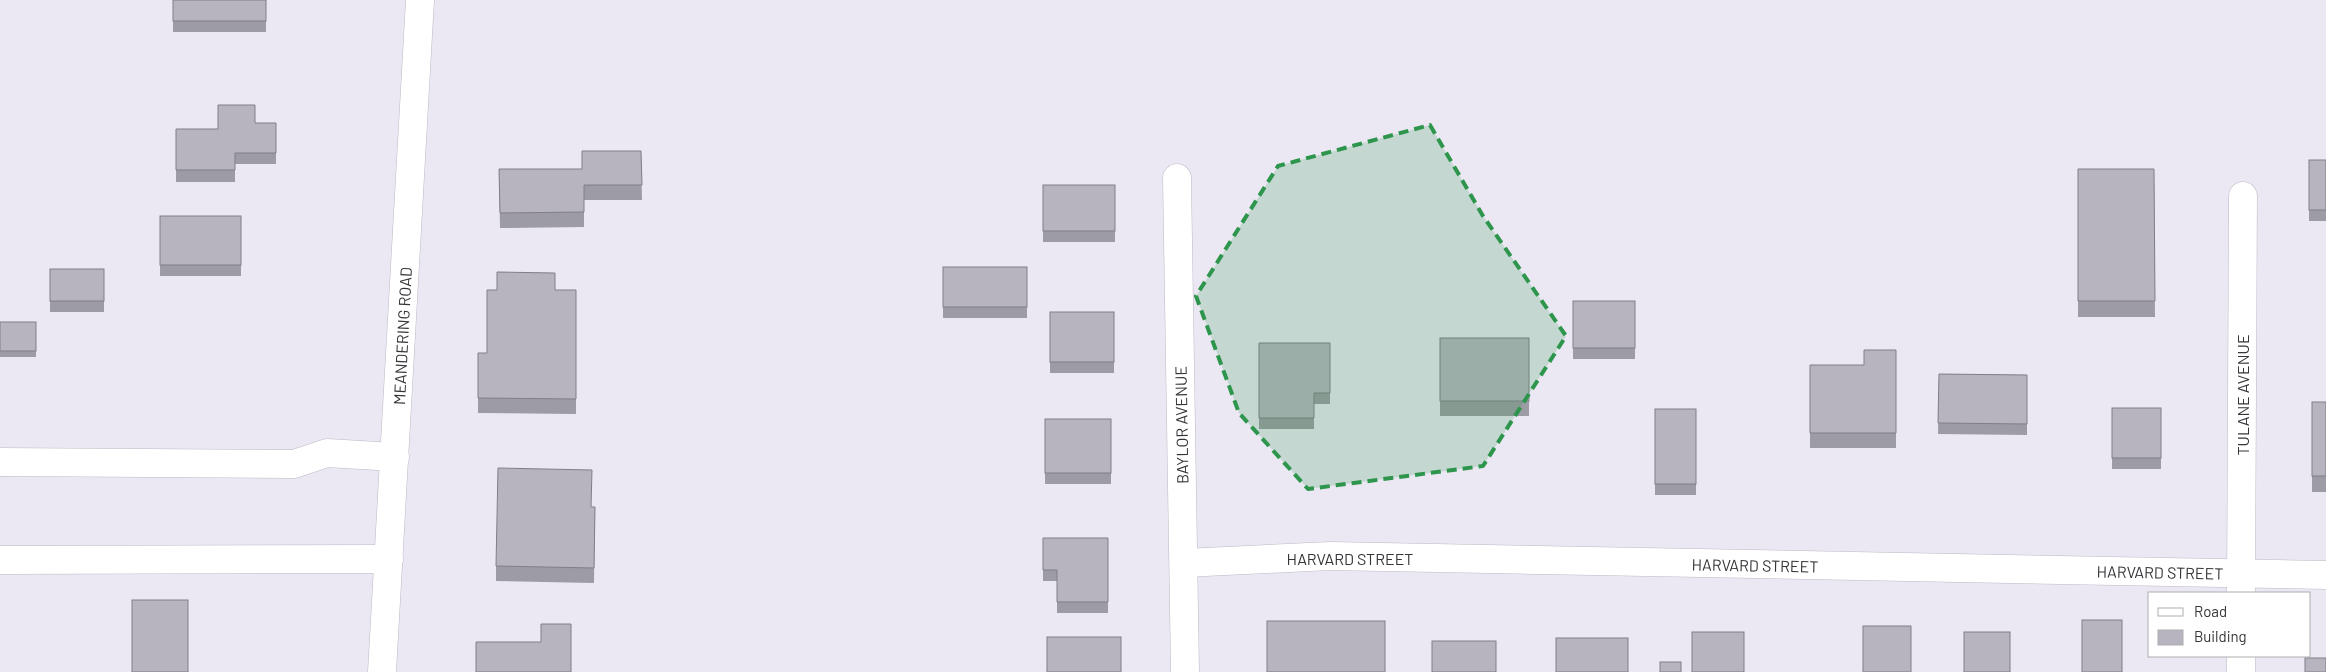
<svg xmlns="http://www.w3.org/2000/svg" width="2326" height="672" viewBox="0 0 2326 672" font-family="Barlow,sans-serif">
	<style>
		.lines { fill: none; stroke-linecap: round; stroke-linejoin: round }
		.minor-casing { stroke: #bcb9c4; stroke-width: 29 }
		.minor { stroke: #fff; stroke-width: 28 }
		.wall { fill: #9d9ba4 }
		.building { fill: #b7b4bf; stroke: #807e86 }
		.marked { fill: #2d954c; fill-opacity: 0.2; stroke: #2d954c; stroke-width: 4; stroke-dasharray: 10 6; stroke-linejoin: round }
		.labels { text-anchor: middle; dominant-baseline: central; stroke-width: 4; stroke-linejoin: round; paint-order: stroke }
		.street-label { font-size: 16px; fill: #353438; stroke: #fff }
	</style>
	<rect width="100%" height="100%" fill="#ebe8f3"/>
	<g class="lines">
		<defs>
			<g id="minor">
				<polyline points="1177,178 1185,672"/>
				<polyline points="0,462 294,464 327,453 395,457"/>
				<polyline points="0,560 389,559"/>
				<polyline points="1184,563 1330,556 2326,575"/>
				<polyline points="2241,593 2243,196"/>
				<polyline points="2241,656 2241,672"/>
				<polyline points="382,672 420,0"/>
			</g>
		</defs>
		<use href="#minor" class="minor-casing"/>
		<use href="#minor" class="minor"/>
	</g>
	<g class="wall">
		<rect x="173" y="0" width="93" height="32"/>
		<polygon points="255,123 276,123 276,164 235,164 235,182 176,182 176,129 218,129"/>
		<polygon points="641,151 642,200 584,200 584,227 500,228 499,169 582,169"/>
		<rect x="2309" y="160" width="17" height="61"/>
		<polygon points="2078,169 2154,169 2155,317 2078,317"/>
		<rect x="1043" y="185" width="72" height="57"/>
		<rect x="160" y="216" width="81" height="60"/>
		<rect x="943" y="267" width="84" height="51"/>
		<rect x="50" y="269" width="54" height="43"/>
		<polygon points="497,290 576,290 576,414 478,413 478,353 487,353"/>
		<rect x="1573" y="301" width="62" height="58"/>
		<rect x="1050" y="312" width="64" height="61"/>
		<rect x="0" y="322" width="36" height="35"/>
		<rect x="1440" y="338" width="89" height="78"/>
		<polygon points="1259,343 1330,343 1330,404 1314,404 1314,429 1259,429"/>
		<polygon points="1896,350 1896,448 1810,448 1810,365 1864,365"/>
		<polygon points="1939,374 2027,375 2027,435 1938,434"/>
		<rect x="2312" y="402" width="14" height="90"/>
		<rect x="2112" y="408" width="49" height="61"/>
		<rect x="1655" y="409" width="41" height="86"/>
		<rect x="1045" y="419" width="66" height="65"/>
		<polygon points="592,507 595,507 594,583 496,581 496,566"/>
		<polygon points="1043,538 1108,538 1108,613 1057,613 1057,581 1043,581"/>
	</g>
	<g class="building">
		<rect x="173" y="0" width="93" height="21"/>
		<polygon points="218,105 255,105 255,123 276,123 276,153 235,153 235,170 176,170 176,129 218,129"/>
		<polygon points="582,151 641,151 642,185 584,185 584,212 500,213 499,169 582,169"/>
		<rect x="2309" y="160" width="17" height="50"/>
		<polygon points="2078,169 2154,169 2155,301 2078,301"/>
		<rect x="1043" y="185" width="72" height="46"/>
		<rect x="160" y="216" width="81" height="49"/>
		<rect x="943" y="267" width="84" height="40"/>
		<rect x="50" y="269" width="54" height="32"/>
		<polygon points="497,272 555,273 555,290 576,290 576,399 478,398 478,353 487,353 487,290 497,290"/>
		<rect x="1573" y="301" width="62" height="47"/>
		<rect x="1050" y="312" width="64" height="50"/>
		<rect x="0" y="322" width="36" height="29"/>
		<rect x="1440" y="338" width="89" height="63"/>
		<polygon points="1259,343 1330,343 1330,393 1314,393 1314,418 1259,418"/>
		<polygon points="1864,350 1896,350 1896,433 1810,433 1810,365 1864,365"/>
		<polygon points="1939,374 2027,375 2027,424 1938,423"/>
		<rect x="2312" y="402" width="14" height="74"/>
		<rect x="2112" y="408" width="49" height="50"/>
		<rect x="1655" y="409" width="41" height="75"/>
		<rect x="1045" y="419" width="66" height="54"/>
		<polygon points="498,468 592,470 591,507 595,507 594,568 496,566"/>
		<polygon points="1043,538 1108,538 1108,602 1057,602 1057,570 1043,570"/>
		<rect x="132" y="600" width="56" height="72"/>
		<rect x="2082" y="620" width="40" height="52"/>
		<rect x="1267" y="621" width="118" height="51"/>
		<polygon points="541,624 571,624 571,672 476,672 476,642 541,642"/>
		<rect x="1863" y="626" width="48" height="46"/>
		<rect x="1692" y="632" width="52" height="40"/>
		<rect x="1964" y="632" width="46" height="40"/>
		<rect x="1047" y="637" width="74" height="35"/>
		<rect x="1556" y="638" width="72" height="34"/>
		<rect x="1432" y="641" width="64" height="31"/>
		<rect x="2305" y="658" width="21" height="14"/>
		<rect x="1660" y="662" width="21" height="10"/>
	</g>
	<path class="marked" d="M1430,125l53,91 83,120 -83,130 -175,23 -69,-76 -43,-117 82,-130z"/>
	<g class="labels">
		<g class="street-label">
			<text transform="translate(402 336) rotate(-87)">MEANDERING ROAD</text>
			<text transform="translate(2242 395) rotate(-90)">TULANE AVENUE</text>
			<text transform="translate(1181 425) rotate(-91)">BAYLOR AVENUE</text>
			<text x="1350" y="558">HARVARD STREET</text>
			<text transform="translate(1755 565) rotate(1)">HARVARD STREET</text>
			<text transform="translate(2160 572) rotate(1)">HARVARD STREET</text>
		</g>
	</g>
	<rect x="2148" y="592" width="162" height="65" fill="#ffffff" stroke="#aeaeaf"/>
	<rect x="2158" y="608" width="25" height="8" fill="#ffffff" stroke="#aeaeaf"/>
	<text x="2194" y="617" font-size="15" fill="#353438">Road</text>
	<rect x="2158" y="630" width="25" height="15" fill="#b7b4bf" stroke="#aeaeaf"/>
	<text x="2194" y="642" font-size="15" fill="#353438">Building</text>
</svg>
